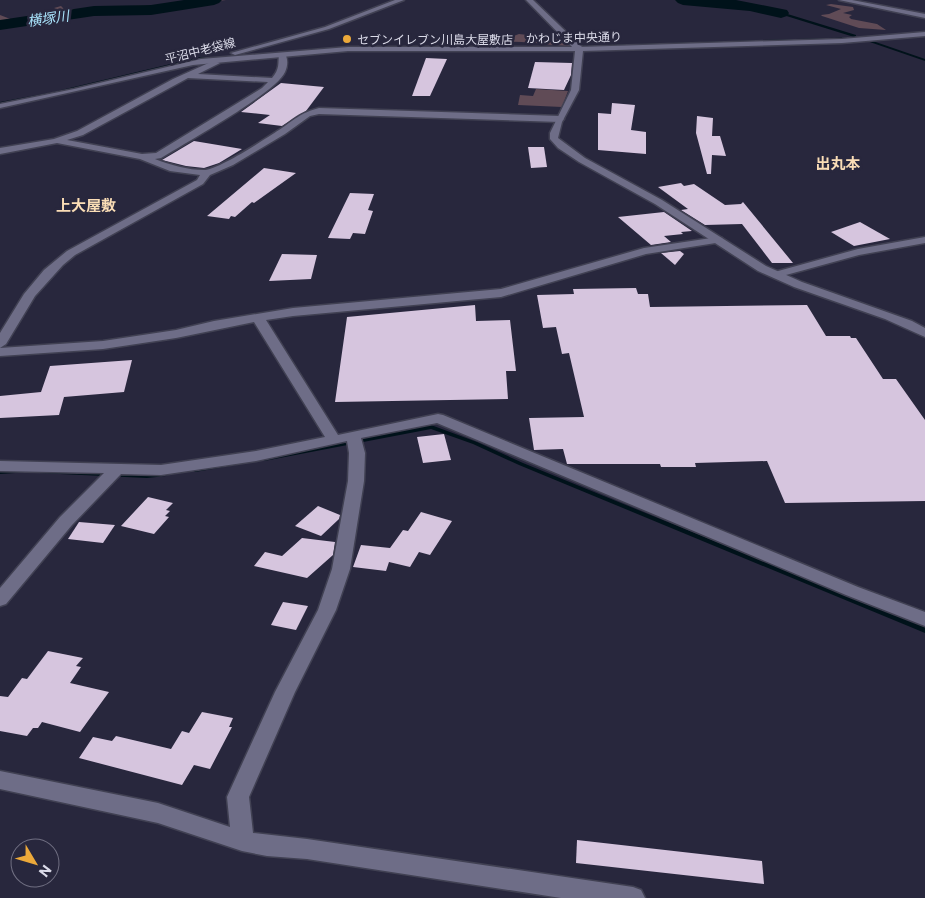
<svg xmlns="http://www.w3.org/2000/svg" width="925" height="898" viewBox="0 0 925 898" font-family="Commissioner,'Noto Sans JP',sans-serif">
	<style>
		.green { fill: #604b56 }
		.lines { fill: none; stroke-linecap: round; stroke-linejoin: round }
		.stream { fill: #00121a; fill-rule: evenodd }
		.river { fill: #00121a; fill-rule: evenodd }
		.building { fill: #d6c5de }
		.street-casing { stroke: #414153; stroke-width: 3 }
		.secondary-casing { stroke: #414153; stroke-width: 3 }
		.street { fill: #6e6d87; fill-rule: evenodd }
		.secondary { fill: #6e6d87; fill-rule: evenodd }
		.poi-dot { fill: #eca93a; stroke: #28273d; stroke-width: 2 }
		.labels { text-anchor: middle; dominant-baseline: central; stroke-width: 5; stroke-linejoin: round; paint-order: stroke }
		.far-street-label { font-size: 12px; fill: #dbdbe9; stroke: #28273d }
		.far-poi-label { font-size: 12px; fill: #dbdbe9; stroke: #28273d; text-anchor: start }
		.far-water-label { font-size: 14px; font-style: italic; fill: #a8e2fa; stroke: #28273d }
		.far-quarter-label { font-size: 15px; font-weight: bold; fill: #faddb6; stroke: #28273d }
	</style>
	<rect width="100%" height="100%" fill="#28273d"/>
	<g class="green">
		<polygon points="189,0 226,0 186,5 186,7 173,9 72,15 58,19 0,25 0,15 13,20 20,20 59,13 60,11 54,8 61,6 64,9 73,9 76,11 130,6 165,5"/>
		<polygon points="831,4 853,7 854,10 843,13 852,15 849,17 851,19 877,24 886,30 859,28 822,16 821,15 829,14 841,9 826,5"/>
		<path d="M519,34l44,5 5,1 4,6c-26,0 -49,-7 -74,-3l-2,1 3,3h-11l-4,-7 21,-1z"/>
		<polygon points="536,89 568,91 562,107 518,105 520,95 533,96"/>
	</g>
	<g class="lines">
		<g class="stream">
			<polygon points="781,12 856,35 856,36 854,37 780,14"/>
			<polygon points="925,31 925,33 894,36 893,35"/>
			<polygon points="861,37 862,39 574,48 573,47 574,46"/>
			<polygon points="864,38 925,59 925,61 864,40"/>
			<polygon points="349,47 350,49 309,51 308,50 309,49"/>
			<polygon points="200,57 220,57 222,58 220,59 200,59 53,94 0,104 0,102 53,92"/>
			<polygon points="431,425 477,442 523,463 925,627 925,633 519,465 473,444 431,429 264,461 261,459 264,457"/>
			<polygon points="245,460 247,461 248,462 247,463 195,472 192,470 195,468"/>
			<polygon points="28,469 31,471 30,472 0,474 0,470"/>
			<polygon points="41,470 147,474 166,472 169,474 166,476 147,478 39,473 38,472 39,471"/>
		</g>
		<g class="river">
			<polygon points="184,0 222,0 219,3 214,5 151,15 94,16 0,30 0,20 94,6 151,5"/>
			<polygon points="675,0 736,0 787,10 789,13 787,16 781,18 750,11 683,5 678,3"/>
		</g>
	</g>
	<g class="building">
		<polygon points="426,58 447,59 430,96 412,96"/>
		<polygon points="535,62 572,63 571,75 564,90 528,88"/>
		<polygon points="281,83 324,87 306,111 282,126 258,123 270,115 241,112"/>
		<polygon points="612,103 635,105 631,130 646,132 646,154 598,150 598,113 611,114"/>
		<polygon points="697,116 713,118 712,136 720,136 726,156 712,155 711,174 707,174 696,133"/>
		<polygon points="194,141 242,149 219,163 204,168 186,166 162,160"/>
		<polygon points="528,147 544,147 547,167 531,168"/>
		<polygon points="264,168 296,173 254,203 252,202 235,217 231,216 229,219 207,216"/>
		<polygon points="681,183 684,186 694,184 725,205 741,204 743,202 793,263 772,263 742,224 705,225 681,210 688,209 658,187"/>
		<polygon points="350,193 374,194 368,210 373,211 365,234 353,233 350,239 328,238"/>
		<polygon points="664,212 692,231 681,232 683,234 664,236 671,242 651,245 618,217"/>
		<polygon points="860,222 890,239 854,246 831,232"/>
		<polygon points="680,251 684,254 675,265 661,253"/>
		<polygon points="282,254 317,255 311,279 269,281"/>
		<polygon points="636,288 638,294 648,294 650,307 807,305 826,336 850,336 851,338 856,338 883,379 896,379 925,420 925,501 785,503 767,461 695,463 696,467 661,467 660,464 567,464 563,449 534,450 529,418 584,417 569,353 562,354 556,327 543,328 537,295 574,294 573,289"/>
		<polygon points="475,305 476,321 510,320 516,371 506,371 508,399 335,402 347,317"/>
		<polygon points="132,360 124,392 64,397 59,415 0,418 0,396 41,392 50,366"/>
		<polygon points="444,434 451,460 423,463 417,437"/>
		<polygon points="148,497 173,503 166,510 170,511 165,516 169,517 154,534 121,526"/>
		<polygon points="318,506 340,515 339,519 321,536 295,526"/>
		<polygon points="421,512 452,521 430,555 419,552 410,567 389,562 386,571 353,567 361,545 390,548 403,530 408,531"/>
		<polygon points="79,522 115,525 103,543 68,539"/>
		<polygon points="302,538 335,542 333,555 307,578 254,566 265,552 282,556"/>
		<polygon points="283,602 308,606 296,630 271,625"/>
		<polygon points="48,651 83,658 76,666 81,667 70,683 109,692 80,732 42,722 38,728 33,728 27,736 0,731 0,696 8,697 22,678 27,679"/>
		<polygon points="202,712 233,718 229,727 232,727 210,769 194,765 182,785 79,758 93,737 112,741 116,736 171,749 182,731 189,733"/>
		<polygon points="577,840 762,861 764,884 576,863"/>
	</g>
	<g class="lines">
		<defs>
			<g id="street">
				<polygon points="526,0 533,0 582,47 582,51 576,51"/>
				<polygon points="839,0 852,0 925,14 925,18"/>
				<path d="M279,53h6c3,7 3,12 0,19 -9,21 -100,71 -124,86l-6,1c15,6 33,11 49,11 14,0 61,-31 75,-40 15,-10 21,-17 40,-22l241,8 4,3 -4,3 -241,-8 -9,2 -25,18 -52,31 -23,10 -7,9 -128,71 -12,10 -28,31 -29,48 -6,4v-15l24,-39 20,-24 23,-19 130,-71 3,-5 -30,-4 -30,-12 -83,-16 -57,11v-6l54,-9 23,-8 96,-52 40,-18 7,2 -22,11 74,4c8,-9 6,-15 7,-25zM188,78l80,4 -6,6 -106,65 -14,1 -75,-14 16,-5z"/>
				<polygon points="718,237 722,238 723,240 722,242 646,254 501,297 293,316 266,320 338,435 438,414 443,415 858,587 925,612 925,626 846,595 437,423 361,438 365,453 364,481 350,569 336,610 295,692 249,797 253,833 307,839 633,887 641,890 645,898 561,898 307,859 267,856 242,851 158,823 0,789 0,771 158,803 230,827 227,797 275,692 318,610 332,569 348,481 349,453 347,441 256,461 161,475 121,474 72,525 6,604 0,606 0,588 60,517 104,473 0,471 0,461 161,465 256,451 325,437 254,322 176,338 103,349 0,356 0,348 103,341 176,330 214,321 293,308 501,289 644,248"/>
				<polygon points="925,237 925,243 859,255 775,278 769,275 771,273 858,249"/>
			</g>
			<g id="secondary">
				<polygon points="395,0 404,0 329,29 235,55 231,53 325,27"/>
				<polygon points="925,32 925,36 842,43 583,51 579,90 562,122 558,138 585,158 662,200 766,266 802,282 912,321 925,328 925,337 885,319 794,287 758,271 655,204 579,162 558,148 550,139 550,133 571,90 575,51 348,51 193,65 0,108 0,104 74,89 201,59 348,47 579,47 842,39"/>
			</g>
		</defs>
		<use href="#street" class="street-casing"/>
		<use href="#secondary" class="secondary-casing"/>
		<use href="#street" class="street"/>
		<use href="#secondary" class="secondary"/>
	</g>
	<circle class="poi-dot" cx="347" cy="39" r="5"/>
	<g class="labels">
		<g class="far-street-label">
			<text transform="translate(574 37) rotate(-1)">かわじま中央通り</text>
			<text transform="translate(200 50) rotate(-14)">平沼中老袋線</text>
		</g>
		<g class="far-poi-label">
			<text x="357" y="39">セブンイレブン川島大屋敷店</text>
		</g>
		<g class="far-water-label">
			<text transform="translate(48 18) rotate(-8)">横塚川</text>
		</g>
		<g class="far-quarter-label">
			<text x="838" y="163">出丸本</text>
			<text x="86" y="205">上大屋敷</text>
		</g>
	</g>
	<g transform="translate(35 863) rotate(128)"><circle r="24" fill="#28273d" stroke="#706f82"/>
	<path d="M0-4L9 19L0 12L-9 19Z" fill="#eca93a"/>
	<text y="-8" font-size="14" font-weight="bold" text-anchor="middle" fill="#dbdbe9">N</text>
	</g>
</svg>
